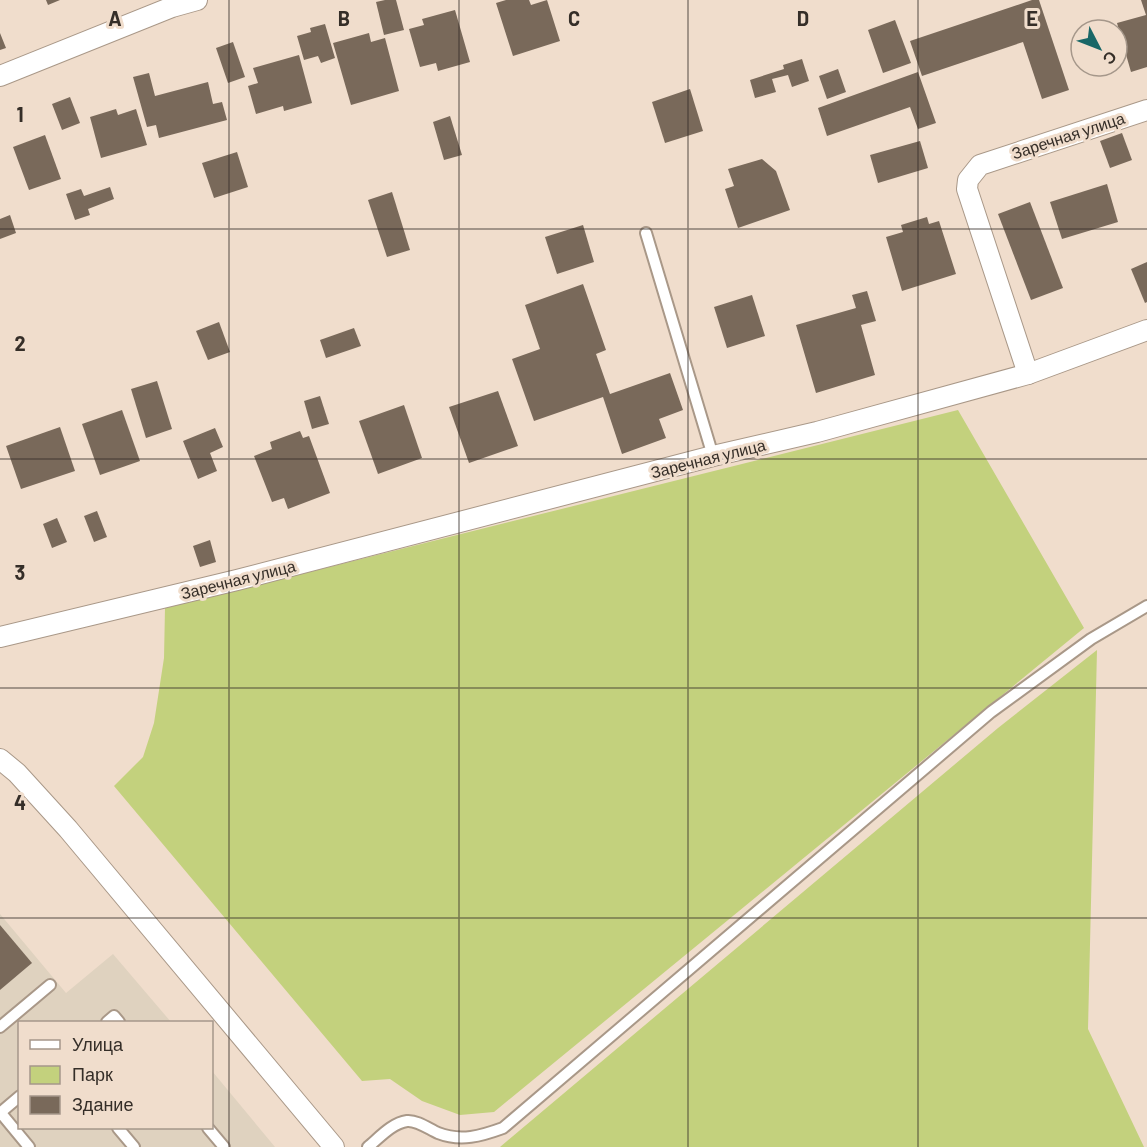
<svg xmlns="http://www.w3.org/2000/svg" width="1147" height="1147" viewBox="0 0 1147 1147" font-family="Barlow,sans-serif">
	<style>
		.commercial { fill: #dfd2bf }
		.green { fill: #c3d17d }
		.building { fill: #79695a }
		.lines { fill: none; stroke-linecap: round; stroke-linejoin: round }
		.service-casing { stroke: #a99888; stroke-width: 14 }
		.minor-casing { stroke: #a99888; stroke-width: 22 }
		.service { stroke: #fff; stroke-width: 10 }
		.minor { stroke: #fff; stroke-width: 20 }
		.grid { fill: none; stroke: #352e28; stroke-width: 1.5; stroke-opacity: 0.55 }
		.labels { text-anchor: middle; dominant-baseline: central; stroke-width: 6; stroke-linejoin: round; paint-order: stroke }
		.street-label { font-size: 16px; fill: #352e28; stroke: #f0ddcc }
		.grid-label { font-size: 20px; text-anchor: middle; font-weight: bold; fill: #352e28; stroke: #f0ddcc; stroke-width: 6; stroke-linejoin: round; paint-order: stroke }
	</style>
	<rect width="100%" height="100%" fill="#f0ddcc"/>
	<polygon class="commercial" points="0,914 66,993 113,954 171,1022 20,1022 20,1128 212,1128 212,1071 275,1147 0,1147"/>
	<g class="green">
		<polygon points="958,410 1084,628 494,1112 460,1115 422,1101 390,1079 362,1081 114,786 143,757 154,723 164,658 165,608"/>
		<polygon points="1097,650 1088,1029 1144,1147 500,1147 998,728"/>
	</g>
	<g class="building">
		<polygon points="46,0 60,0 48,5"/>
		<polygon points="385,0 396,0 404,30 384,35 376,2"/>
		<polygon points="506,0 529,0 531,5 547,0 560,41 513,56 496,3"/>
		<polygon points="1032,0 1039,0 1069,90 1042,99 1023,42 922,76 910,41"/>
		<polygon points="1141,0 1147,0 1147,67 1131,72 1117,23 1146,15"/>
		<polygon points="455,10 470,62 438,71 436,63 420,67 409,29 424,25 422,19"/>
		<polygon points="895,20 911,63 883,73 868,30"/>
		<polygon points="325,24 335,58 321,63 318,56 304,60 297,36 311,32 310,28"/>
		<polygon points="0,33 6,48 0,50"/>
		<polygon points="369,33 371,42 385,38 399,91 351,105 333,43"/>
		<polygon points="233,42 245,77 228,83 216,48"/>
		<polygon points="299,55 312,103 284,111 283,106 256,114 248,86 258,83 253,68"/>
		<polygon points="802,59 809,81 792,87 788,75 772,79 776,92 755,98 750,80 784,69 783,65"/>
		<polygon points="838,69 846,92 827,99 819,76"/>
		<polygon points="918,72 936,123 918,129 910,107 827,136 818,108"/>
		<polygon points="149,73 155,96 208,82 213,104 222,102 227,120 159,138 156,125 147,127 133,77"/>
		<polygon points="690,89 703,131 665,143 652,102"/>
		<polygon points="70,97 80,123 62,130 52,104"/>
		<polygon points="116,109 118,115 136,109 147,145 101,158 90,117"/>
		<polygon points="450,116 462,155 444,160 433,122"/>
		<polygon points="1122,133 1132,160 1110,168 1100,141"/>
		<polygon points="45,135 61,179 29,190 13,147"/>
		<polygon points="920,141 928,168 878,183 870,155"/>
		<polygon points="237,152 248,187 214,198 202,163"/>
		<polygon points="762,159 776,171 790,210 738,228 725,189 734,186 728,169"/>
		<polygon points="1107,184 1118,222 1062,239 1050,202"/>
		<polygon points="110,187 114,199 88,209 90,215 75,220 66,194 81,189 84,196"/>
		<polygon points="392,192 410,250 387,257 368,200"/>
		<polygon points="1030,202 1063,288 1031,300 998,214"/>
		<polygon points="10,215 16,233 0,239 0,219"/>
		<polygon points="927,217 929,224 939,221 956,274 902,291 886,237 903,232 901,225"/>
		<polygon points="583,225 594,262 557,274 545,237"/>
		<polygon points="1147,262 1147,302 1145,303 1131,269"/>
		<polygon points="583,284 606,350 596,354 610,394 670,373 683,410 659,419 666,438 622,454 603,397 534,421 512,359 540,349 525,305"/>
		<polygon points="867,291 876,321 861,325 875,375 816,393 796,325 856,308 852,295"/>
		<polygon points="752,295 765,336 727,348 714,307"/>
		<polygon points="219,322 230,352 208,360 196,331"/>
		<polygon points="354,328 361,346 326,358 320,340"/>
		<polygon points="157,381 172,429 146,438 131,389"/>
		<polygon points="498,391 518,446 469,463 449,407"/>
		<polygon points="320,396 329,424 312,429 304,401"/>
		<polygon points="404,405 422,458 378,474 359,421"/>
		<polygon points="122,410 140,461 100,475 82,424"/>
		<polygon points="60,427 75,471 21,489 6,446"/>
		<polygon points="215,428 223,447 210,453 217,471 198,479 183,441"/>
		<polygon points="300,431 303,438 309,436 330,493 288,509 284,498 272,502 254,456 272,449 270,442"/>
		<polygon points="97,511 107,537 94,542 84,516"/>
		<polygon points="57,518 67,542 52,548 43,524"/>
		<polygon points="210,540 216,562 200,567 193,546"/>
		<polygon points="0,925 32,963 0,990"/>
	</g>
	<g class="lines">
		<defs>
			<g id="service">
				<polyline points="646,233 713,456"/>
				<polyline points="107,1022 114,1016 119,1022"/>
				<polyline points="0,1027 50,985"/>
				<polyline points="0,1112 29,1147"/>
				<polyline points="0,1113 20,1096"/>
				<polyline points="118,1128 134,1147"/>
				<polyline points="208,1128 224,1147"/>
				<path d="M368,1147c11,-9 24,-24 39,-26 10,-1 22,8 31,12 23,9 43,3 65,-5l488,-416 100,-73 56,-33"/>
			</g>
			<g id="minor">
				<polyline points="0,76 172,7 197,0"/>
				<polyline points="1028,374 1147,330"/>
				<polyline points="0,637 237,580 713,456 817,432 1028,374 967,189 968,180 980,165 1147,110"/>
				<polyline points="0,759 17,773 68,829 334,1147"/>
			</g>
		</defs>
		<use href="#service" class="service-casing"/>
		<use href="#minor" class="minor-casing"/>
		<use href="#service" class="service"/>
		<use href="#minor" class="minor"/>
	</g>
	<path class="grid" d="M229,0v1147M459,0v1147M688,0v1147M918,0v1147M0,229h1147M0,459h1147M0,688h1147M0,918h1147"/>
	<g class="labels">
		<g class="street-label">
			<text transform="translate(1068 135) rotate(-18)">Заречная улица</text>
			<text transform="translate(708 458) rotate(-14)">Заречная улица</text>
			<text transform="translate(238 579) rotate(-14)">Заречная улица</text>
		</g>
	</g>
	<g class="grid-label">
		<text x="115" y="26">A</text>
		<text x="344" y="26">B</text>
		<text x="574" y="26">C</text>
		<text x="803" y="26">D</text>
		<text x="1032" y="26">E</text>
		<text x="20" y="122">1</text>
		<text x="20" y="351">2</text>
		<text x="20" y="580">3</text>
		<text x="20" y="810">4</text>
	</g>
	<rect x="18" y="1021" width="195" height="108" fill="#f0ddcc" stroke="#a5978a" stroke-width="1.5"/>
	<rect x="30" y="1040" width="30" height="9" fill="#ffffff" stroke="#a5978a" stroke-width="1.5"/>
	<text x="72" y="1051" font-size="18" fill="#352e28">Улица</text>
	<rect x="30" y="1066" width="30" height="18" fill="#c3d17d" stroke="#a5978a" stroke-width="1.5"/>
	<text x="72" y="1081" font-size="18" fill="#352e28">Парк</text>
	<rect x="30" y="1096" width="30" height="18" fill="#79695a" stroke="#a5978a" stroke-width="1.5"/>
	<text x="72" y="1111" font-size="18" fill="#352e28">Здание</text>
	<g transform="translate(1099 48) rotate(132)"><circle r="28" fill="#f0ddcc" stroke="#a5978a" stroke-width="1.5"/>
	<path d="M0-4.5L10 22L0 15L-10 22Z" fill="#196767"/>
	<text y="-9" font-size="16" font-weight="bold" text-anchor="middle" fill="#352e28">С</text>
	</g>
</svg>
